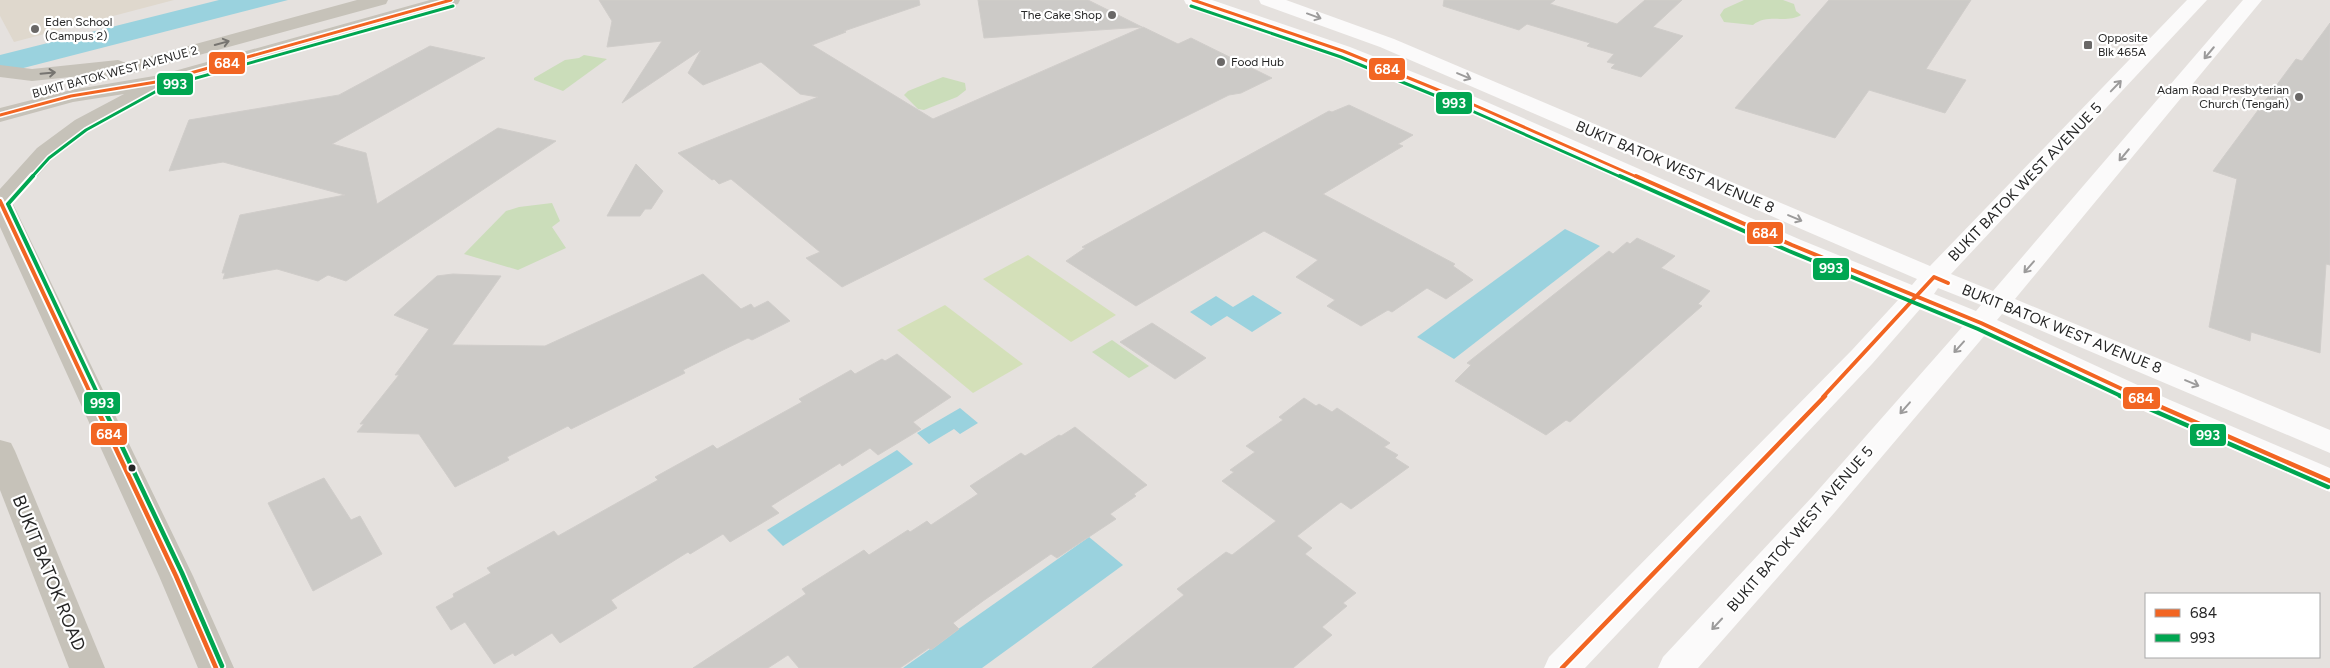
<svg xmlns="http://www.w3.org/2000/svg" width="2330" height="668" viewBox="0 0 2330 668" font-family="Figtree,sans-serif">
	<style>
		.education { fill: #dfd8cd }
		.green { fill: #cbddba }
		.pitch { fill: #d4e0b9 }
		.water { fill: #9ad2de }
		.building { fill: #cccac7; stroke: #d0cdca }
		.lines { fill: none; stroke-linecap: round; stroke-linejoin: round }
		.minor { fill: #fbfafa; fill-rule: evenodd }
		.major { fill: #c6c2b9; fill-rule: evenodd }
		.bus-1-far2-casing { stroke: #fff; stroke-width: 6 }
		.bus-1-far1-casing { stroke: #fff; stroke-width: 8 }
		.bus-1-casing { stroke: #fff; stroke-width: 8 }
		.bus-2-far2-casing { stroke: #fff; stroke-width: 6 }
		.bus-2-far1-casing { stroke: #fff; stroke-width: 8 }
		.bus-2-casing { stroke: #fff; stroke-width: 8 }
		.bus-1-far2 { stroke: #f26522; stroke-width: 3 }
		.bus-1-far1 { stroke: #f26522; stroke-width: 4 }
		.bus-1 { stroke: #f26522; stroke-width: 4.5 }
		.bus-2-far2 { stroke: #00a651; stroke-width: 3 }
		.bus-2-far1 { stroke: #00a651; stroke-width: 4 }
		.bus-2 { stroke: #00a651; stroke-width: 4.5 }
		.oneway { stroke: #9c9b9b }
		.oneway2 { stroke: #767470 }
		.poi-dot { fill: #6a6867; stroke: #fff; stroke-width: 2 }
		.bus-dot { fill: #272727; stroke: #fff; stroke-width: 2 }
		.labels { text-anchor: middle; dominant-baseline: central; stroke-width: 4.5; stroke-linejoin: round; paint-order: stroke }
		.far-poi-label { font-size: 12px; fill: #272727; stroke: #fff; text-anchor: start }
		.far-street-label { font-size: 12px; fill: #272727; stroke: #fff }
		.street-label { font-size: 15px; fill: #272727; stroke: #fff }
		.near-street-label { font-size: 18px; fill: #272727; stroke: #fff }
		.line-badge { stroke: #fff; stroke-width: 2 }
		.badge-label { font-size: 14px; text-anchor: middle; font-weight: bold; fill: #fff }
	</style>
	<rect width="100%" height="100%" fill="#e5e1de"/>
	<polygon class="education" points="0,0 174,0 14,42 0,16"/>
	<g class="green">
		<path d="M1744,0h39l11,4 2,7 5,4c-15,9 -33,-2 -48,10l-29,-3 -4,-7 4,-6z"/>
		<polygon points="584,55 607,59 563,91 534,80 534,78 565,60 579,58"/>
		<polygon points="943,77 965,83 966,90 957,97 924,110 918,109 904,95 908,91"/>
		<polygon points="552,203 560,221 552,227 566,248 518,270 464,254 506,211 519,207"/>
		<polygon points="1112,340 1149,366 1129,378 1092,352"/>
	</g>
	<g class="pitch">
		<polygon points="1028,255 1116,315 1071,342 983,279"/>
		<polygon points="945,305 1023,364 973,393 897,330"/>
	</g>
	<g class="water">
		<polygon points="219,0 288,0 0,74 0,55"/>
		<polygon points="1565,229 1600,246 1454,359 1417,337"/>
		<polygon points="1253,295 1282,313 1252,332 1227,316 1211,326 1190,312 1216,296 1233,307"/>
		<polygon points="960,408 978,423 960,434 954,429 929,444 917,433"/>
		<polygon points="897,450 913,464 783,546 767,530"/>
		<polygon points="1089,537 1123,565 982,668 903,668"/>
	</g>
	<g class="building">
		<polygon points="599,0 919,0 920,5 844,31 846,32 812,45 933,119 1143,27 1178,44 1191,38 1272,78 1241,93 1229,95 842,287 806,258 820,252 731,179 719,184 714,179 712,180 678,153 818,97 800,94 761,62 703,85 688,73 701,50 622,103 662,41 607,47 612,21"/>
		<polygon points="978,0 1088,0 1142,27 984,38"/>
		<polygon points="1444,0 1555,0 1550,4 1617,24 1645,0 1682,0 1653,27 1683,36 1641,77 1611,68 1615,64 1607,62 1614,54 1587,46 1590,43 1527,24 1519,30 1443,6"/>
		<polygon points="1829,0 1971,0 1926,69 1966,80 1945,113 1869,90 1835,138 1735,108"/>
		<polygon points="2330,23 2330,265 2326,264 2320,353 2251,332 2250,341 2209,327 2237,179 2213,171 2296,59 2302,61"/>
		<polygon points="430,46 485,58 332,144 366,153 377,204 498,128 556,141 346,281 328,275 318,281 277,269 223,279 225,273 222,273 240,215 345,195 223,162 169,171 189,120 339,95"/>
		<polygon points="1349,105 1413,135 1398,144 1403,146 1323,194 1455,264 1453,266 1473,280 1446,299 1427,288 1392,312 1388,310 1361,326 1327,306 1335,300 1296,277 1318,260 1264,231 1136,306 1066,261 1085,248 1082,247 1140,215 1329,111 1332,112"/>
		<polygon points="636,164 663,191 651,209 645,209 640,216 607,216"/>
		<polygon points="1637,238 1675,256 1661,268 1710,291 1698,304 1702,306 1570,422 1566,420 1546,435 1455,381 1471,365 1467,363 1609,251 1613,254 1627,242 1630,244"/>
		<polygon points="453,274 501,276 452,345 545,346 703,274 741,309 751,304 754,308 768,301 790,321 752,340 748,338 723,350 683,370 685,373 571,429 568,426 507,457 509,460 455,487 419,434 357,432 364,424 360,424 399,375 395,375 429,329 394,315 437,276"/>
		<polygon points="1152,323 1206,358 1175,379 1120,342"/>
		<polygon points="897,354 951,397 913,422 921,429 878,455 870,448 842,466 840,463 771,506 779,513 730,542 723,534 690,554 688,552 611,600 617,608 560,643 552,633 515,656 513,653 494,664 465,622 451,630 436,607 454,597 453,594 491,573 487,568 554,531 558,536 658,480 655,477 713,445 717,449 802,402 799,399 851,370 855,374 882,359 885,361"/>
		<polygon points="1304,398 1316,406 1319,404 1332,412 1337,408 1390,443 1384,447 1398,455 1395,458 1409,467 1351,509 1341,502 1297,536 1312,548 1305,554 1356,593 1343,603 1347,606 1322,627 1332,635 1293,668 1092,668 1184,595 1177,589 1226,552 1232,555 1276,521 1222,481 1234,472 1230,470 1255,452 1246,446 1283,420 1279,417"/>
		<polygon points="1075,427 1147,485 1134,494 1136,496 1110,514 1116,519 1057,558 1051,554 983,601 953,623 959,629 931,650 929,648 900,668 799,668 788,655 768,668 693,668 806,594 802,589 864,550 869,555 908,530 910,532 927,521 931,525 978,494 970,486 1021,453 1025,456 1059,435 1061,436"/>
		<polygon points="324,478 351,520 360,516 382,554 313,591 268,503"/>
	</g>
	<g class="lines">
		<path class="minor" d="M1184,0h28l138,47 123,49 328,144 111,45 5,-6 -537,-232 -119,-43 -2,-4h27l108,39 536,227 257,-266h20l-256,274 42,17 250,-291h19l-247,299 315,131v23l-328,-139 -5,6 173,80 160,68v24l-180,-78 -165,-79 -150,177 -137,156h-40l5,-11 150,-161 150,-170 -42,-18 -49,56 -287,304h-41l5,-11 303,-307 47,-51 -116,-49 -326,-144 -121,-51 -150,-51zM1938,288l43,17 -5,6 -42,-17z"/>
		<g class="major">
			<polygon points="357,0 388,0 386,4 100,82 93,80 90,75 32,81 0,77 0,65 32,69 118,60 126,63"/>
			<polygon points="430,0 460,0 458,4 154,89 156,91 153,96 91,130 53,158 13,204 193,576 234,668 198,668 159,576 0,227 0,189 37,148 75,120 124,94 73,102 0,122 0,108 71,90 160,75"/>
			<polygon points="0,440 11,443 15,451 105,668 69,668 0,490"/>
		</g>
		<defs>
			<g id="bus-1-far2">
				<polyline points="1193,0 1343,51 1465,101 1639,178"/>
				<polyline points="0,115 71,96 162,81 451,0"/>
			</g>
			<g id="bus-1-far1">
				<polyline points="1636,176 1792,245 1981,323 2139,397"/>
				<polyline points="0,201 92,397"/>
				<polyline points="1823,397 1934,277 1948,283"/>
			</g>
			<g id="bus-1">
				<polyline points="91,396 176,576 216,668"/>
				<polyline points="2136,396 2330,481"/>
				<polyline points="1562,668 1825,396"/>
			</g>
			<g id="bus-2-far2">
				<polyline points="1191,6 1341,57 1463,107 1623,178"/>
				<polyline points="31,178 49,158 86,130 164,87 453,6"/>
			</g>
			<g id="bus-2-far1">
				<polyline points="33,176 8,204 99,397"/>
				<polyline points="1620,176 1789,251 1978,329 2123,397"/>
			</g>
			<g id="bus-2">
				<polyline points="98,396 182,573 222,666"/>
				<polyline points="2120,396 2328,487"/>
			</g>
		</defs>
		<use href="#bus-1-far2" class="bus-1-far2-casing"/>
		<use href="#bus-1-far1" class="bus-1-far1-casing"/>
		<use href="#bus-1" class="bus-1-casing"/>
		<use href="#bus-2-far2" class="bus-2-far2-casing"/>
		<use href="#bus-2-far1" class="bus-2-far1-casing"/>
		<use href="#bus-2" class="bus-2-casing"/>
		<use href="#bus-1-far2" class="bus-1-far2"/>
		<use href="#bus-1-far1" class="bus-1-far1"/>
		<use href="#bus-1" class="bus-1"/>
		<use href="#bus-2-far2" class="bus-2-far2"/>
		<use href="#bus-2-far1" class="bus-2-far1"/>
		<use href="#bus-2" class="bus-2"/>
	</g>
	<defs><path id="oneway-shaft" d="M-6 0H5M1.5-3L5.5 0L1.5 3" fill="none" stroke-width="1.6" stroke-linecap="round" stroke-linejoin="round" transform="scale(1.25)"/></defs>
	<g class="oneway">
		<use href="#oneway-shaft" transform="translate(1314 16) rotate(20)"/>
		<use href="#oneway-shaft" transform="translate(2209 53) rotate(130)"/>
		<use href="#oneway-shaft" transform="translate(1464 76) rotate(23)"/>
		<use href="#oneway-shaft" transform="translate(2116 86) rotate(-46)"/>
		<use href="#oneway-shaft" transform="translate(2124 155) rotate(130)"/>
		<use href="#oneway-shaft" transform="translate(1795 218) rotate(23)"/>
		<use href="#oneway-shaft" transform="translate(2029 267) rotate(131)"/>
		<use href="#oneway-shaft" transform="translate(1959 347) rotate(132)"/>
		<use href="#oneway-shaft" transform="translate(2192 383) rotate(23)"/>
		<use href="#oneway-shaft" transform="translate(1905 408) rotate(131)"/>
		<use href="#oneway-shaft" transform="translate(1717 624) rotate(133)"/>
	</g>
	<g class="oneway2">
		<use href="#oneway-shaft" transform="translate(222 43) rotate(-15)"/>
		<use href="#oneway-shaft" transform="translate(48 73) rotate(-5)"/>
	</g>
	<g class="poi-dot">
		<circle cx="1112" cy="15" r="5"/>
		<circle cx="35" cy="29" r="5"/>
		<rect x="2083" y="40" width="10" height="10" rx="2.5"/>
		<circle cx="1221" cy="62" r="5"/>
		<circle cx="2299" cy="97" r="5"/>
	</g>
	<circle class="bus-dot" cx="132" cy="468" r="4.5"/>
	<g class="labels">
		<g class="far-poi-label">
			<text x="1102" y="15" text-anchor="end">The Cake Shop</text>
			<text x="45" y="22">Eden School<tspan x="45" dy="14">(Campus 2)</tspan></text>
			<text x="2098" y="38">Opposite<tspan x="2098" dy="14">Blk 465A</tspan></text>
			<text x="1231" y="62">Food Hub</text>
			<text x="2289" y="90" text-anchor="end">Adam Road Presbyterian<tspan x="2289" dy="14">Church (Tengah)</tspan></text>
		</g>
		<g class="far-street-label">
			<text transform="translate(115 72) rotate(-15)">BUKIT BATOK WEST AVENUE 2</text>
		</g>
		<g class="street-label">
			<text transform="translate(1675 167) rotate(23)">BUKIT BATOK WEST AVENUE 8</text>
			<text transform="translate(2025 182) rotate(-46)">BUKIT BATOK WEST AVENUE 5</text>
			<text transform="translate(2062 329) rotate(22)">BUKIT BATOK WEST AVENUE 8</text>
			<text transform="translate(1800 529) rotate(-49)">BUKIT BATOK WEST AVENUE 5</text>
		</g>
		<g class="near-street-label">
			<text transform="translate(49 573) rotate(68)">BUKIT BATOK ROAD</text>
		</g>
	</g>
	<g class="line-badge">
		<rect x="208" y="51" width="38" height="24" rx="5" fill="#f26522"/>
		<rect x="1368" y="57" width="38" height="24" rx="5" fill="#f26522"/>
		<rect x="156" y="72" width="38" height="24" rx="5" fill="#00a651"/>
		<rect x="1435" y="91" width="38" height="24" rx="5" fill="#00a651"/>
		<rect x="1746" y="221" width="38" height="24" rx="5" fill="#f26522"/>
		<rect x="1812" y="257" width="38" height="24" rx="5" fill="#00a651"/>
		<rect x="2122" y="386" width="39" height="24" rx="5" fill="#f26522"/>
		<rect x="83" y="391" width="38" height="24" rx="5" fill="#00a651"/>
		<rect x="90" y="422" width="38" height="24" rx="5" fill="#f26522"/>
		<rect x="2189" y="423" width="38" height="24" rx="5" fill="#00a651"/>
	</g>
	<g class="badge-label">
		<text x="227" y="68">684</text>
		<text x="1387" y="74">684</text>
		<text x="175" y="89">993</text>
		<text x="1454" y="108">993</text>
		<text x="1765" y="238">684</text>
		<text x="1831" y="273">993</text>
		<text x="2141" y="403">684</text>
		<text x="102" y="408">993</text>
		<text x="109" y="439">684</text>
		<text x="2208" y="440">993</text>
	</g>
	<rect x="2145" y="593" width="175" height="65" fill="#ffffff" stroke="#a9a9a9"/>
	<rect x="2155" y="609" width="25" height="8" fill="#f26522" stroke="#a9a9a9"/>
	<text x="2190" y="618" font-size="15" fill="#272727">684</text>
	<rect x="2155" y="634" width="25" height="8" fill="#00a651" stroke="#a9a9a9"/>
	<text x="2190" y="643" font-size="15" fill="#272727">993</text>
</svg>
